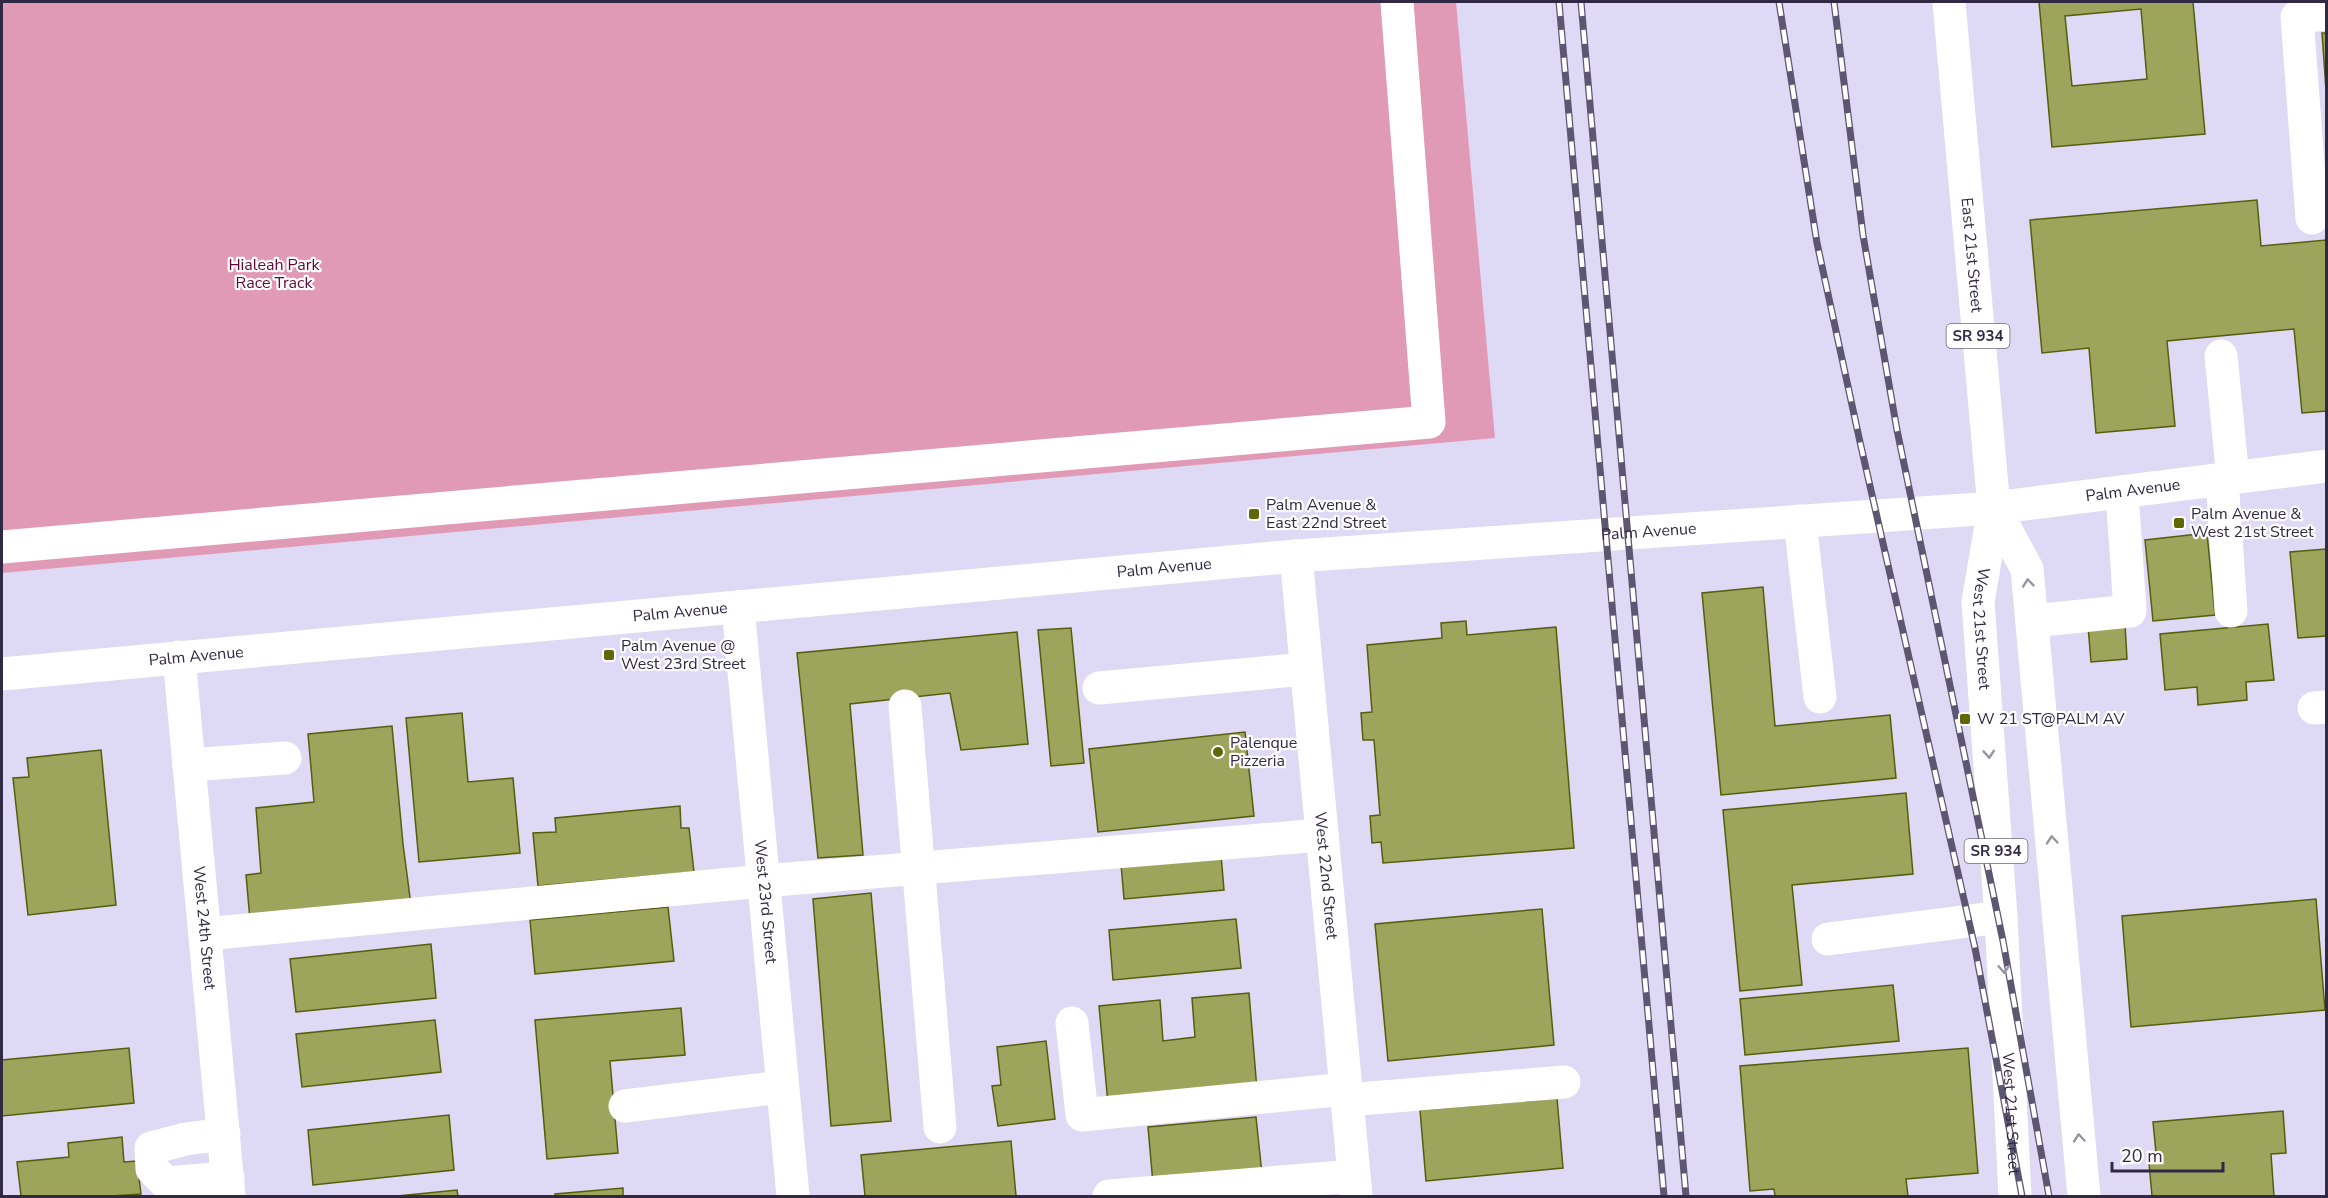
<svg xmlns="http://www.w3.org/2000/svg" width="2328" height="1198" viewBox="0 0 2328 1198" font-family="'Nunito Sans',sans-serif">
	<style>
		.green { fill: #e19ab6 }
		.building { fill: #9da55c; stroke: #575d0d; stroke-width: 1.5; fill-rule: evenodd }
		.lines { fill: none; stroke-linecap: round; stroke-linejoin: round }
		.minor { stroke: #fff; stroke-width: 33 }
		.major { stroke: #fff; stroke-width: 33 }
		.rail-casing { stroke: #5c5671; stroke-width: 7 }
		.rail { stroke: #fefefe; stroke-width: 4.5; stroke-dasharray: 14; stroke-linecap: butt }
		.oneway { stroke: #9894a2 }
		.poi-dot { fill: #606706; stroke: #fefefe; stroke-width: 2 }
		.labels { text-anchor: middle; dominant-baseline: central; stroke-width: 4.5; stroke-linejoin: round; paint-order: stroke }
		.shield { fill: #fefefe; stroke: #6e697c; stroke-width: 1.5 }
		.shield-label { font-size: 15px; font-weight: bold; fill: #302944 }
		.street-label { font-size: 16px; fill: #302944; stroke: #fefefe }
		.park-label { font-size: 16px; fill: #600738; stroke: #fefefe }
		.poi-label { font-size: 16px; fill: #302944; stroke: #fefefe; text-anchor: start }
	</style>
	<rect width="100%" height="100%" fill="#ded9f5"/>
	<polygon class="green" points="2,2 1456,2 1495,438 2,573"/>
	<g class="building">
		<path d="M2039,2h154l12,132 -153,13zM2141,9l6,70 -75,7 -7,-70z"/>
		<polygon points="2322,33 2326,33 2326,90"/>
		<polygon points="2257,200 2261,246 2326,240 2326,411 2302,413 2294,329 2167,341 2175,426 2096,433 2089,348 2042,353 2030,220"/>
		<polygon points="2207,533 2215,615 2153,621 2145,540"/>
		<polygon points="2326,549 2326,636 2298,638 2290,552"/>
		<polygon points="1763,587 1775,726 1890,715 1896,778 1721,795 1702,593"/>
		<polygon points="1466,621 1467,635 1556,627 1574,848 1383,863 1381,842 1372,843 1370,816 1380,815 1374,740 1363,740 1361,713 1372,712 1367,645 1442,638 1441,623"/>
		<polygon points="2125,624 2127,659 2091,662 2088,626"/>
		<polygon points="2268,624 2274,680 2246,682 2247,700 2198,705 2197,687 2165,690 2160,634"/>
		<polygon points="1071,628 1084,763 1051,766 1038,630"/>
		<polygon points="1017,632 1028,744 961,750 950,693 850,704 863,855 818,858 797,653"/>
		<polygon points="462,713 468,782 513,778 520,853 419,862 406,718"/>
		<polygon points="392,726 403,844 411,905 250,920 246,875 261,873 256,808 314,802 308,734"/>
		<polygon points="1245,732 1254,816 1098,832 1089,749"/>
		<polygon points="101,750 116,905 28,915 13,778 29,777 27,758"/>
		<polygon points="1906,793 1913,874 1792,885 1802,985 1740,991 1723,810"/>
		<polygon points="680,806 681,828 689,828 694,872 538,886 533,833 556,832 555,818"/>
		<polygon points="1221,855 1224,890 1124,899 1121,864"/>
		<polygon points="871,893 891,1121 831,1126 813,899"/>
		<polygon points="2316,899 2325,1010 2131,1027 2122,916"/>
		<polygon points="668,907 674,961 535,974 530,920"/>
		<polygon points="1542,909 1554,1045 1388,1061 1375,924"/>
		<polygon points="1236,919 1241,968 1113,980 1109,930"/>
		<polygon points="431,944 436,998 296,1012 290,959"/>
		<polygon points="1893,985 1899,1041 1745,1055 1740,999"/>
		<polygon points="1249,993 1257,1090 1108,1104 1099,1006 1160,1000 1163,1041 1195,1037 1192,998"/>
		<polygon points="681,1008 685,1055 610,1061 618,1153 547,1159 535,1020"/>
		<polygon points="435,1020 441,1072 302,1087 296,1034"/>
		<polygon points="1046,1041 1055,1119 998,1126 992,1086 1001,1085 997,1047"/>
		<polygon points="129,1048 134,1103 2,1116 2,1060"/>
		<polygon points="1968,1048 1978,1173 1906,1179 1908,1196 1775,1196 1774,1189 1750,1191 1740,1066"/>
		<polygon points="1557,1098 1563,1168 1426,1181 1420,1110"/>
		<polygon points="2283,1111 2286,1153 2271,1154 2274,1196 2152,1196 2149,1163 2157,1163 2153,1122"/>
		<polygon points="449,1115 454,1170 313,1185 308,1130"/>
		<polygon points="1256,1117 1262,1174 1153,1184 1148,1127"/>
		<polygon points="122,1137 124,1162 137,1161 141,1194 112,1196 21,1196 17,1162 69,1157 68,1143"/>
		<polygon points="1011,1141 1016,1196 865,1196 861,1155"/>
		<polygon points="623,1188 623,1196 555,1196 555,1194"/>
		<polygon points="457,1190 458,1196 397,1196"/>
	</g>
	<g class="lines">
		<g class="minor">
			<polyline points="2312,218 2297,17 2326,14"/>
			<polyline points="2221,356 2233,478"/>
			<polyline points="2222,479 2231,611"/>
			<polyline points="1800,521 1820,697"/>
			<polyline points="2,547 1429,422 1397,2"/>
			<path id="s1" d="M1296,556l60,640"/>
			<path id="s2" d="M738,607l55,589"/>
			<polyline points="2032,621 2130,611 2122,492"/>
			<path id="s3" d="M179,657l50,539"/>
			<polyline points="1099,688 1306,669"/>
			<polyline points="905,706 940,1127"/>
			<polyline points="2314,708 2326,707"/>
			<polyline points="189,765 285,758"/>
			<polyline points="205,934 763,881 1322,835"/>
			<polyline points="1828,939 2001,917"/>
			<polyline points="1072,1023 1082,1115 1346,1089"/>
			<polyline points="1347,1100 1564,1082"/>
			<polyline points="625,1106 782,1087"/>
			<polyline points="224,1134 186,1139 151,1148 152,1169 166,1183 228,1178"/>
			<polyline points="1109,1196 1354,1176"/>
		</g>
		<g class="major">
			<path id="s4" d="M1949,2l45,506 -16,94 23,315 14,279"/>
			<polyline points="1994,508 2027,569 2084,1196"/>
			<path id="s5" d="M2,674l1294,-118 698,-48 332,-42"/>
		</g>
		<defs>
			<g id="rail">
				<polyline points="1559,2 1664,1196"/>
				<polyline points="1581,2 1686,1196"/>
				<polyline points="1779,2 1817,243 1860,442 1975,948 2022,1196"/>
				<polyline points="1834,2 1863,235 1897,430 2003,941 2049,1196"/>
			</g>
		</defs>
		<use href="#rail" class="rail-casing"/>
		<use href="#rail" class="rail"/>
	</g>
	<defs><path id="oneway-chevron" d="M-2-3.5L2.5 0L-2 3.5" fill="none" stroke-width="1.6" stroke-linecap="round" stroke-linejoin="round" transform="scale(1.5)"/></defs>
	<g class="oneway">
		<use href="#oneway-chevron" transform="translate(2028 583) rotate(-96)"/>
		<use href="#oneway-chevron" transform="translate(1989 754) rotate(86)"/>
		<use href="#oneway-chevron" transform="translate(2052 840) rotate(-95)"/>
		<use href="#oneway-chevron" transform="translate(2004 969) rotate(87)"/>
		<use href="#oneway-chevron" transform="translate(2079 1138) rotate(-95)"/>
	</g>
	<g class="poi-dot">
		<rect x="1248" y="508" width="12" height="12" rx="3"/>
		<rect x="2173" y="517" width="12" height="12" rx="3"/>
		<rect x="603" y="649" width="12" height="12" rx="3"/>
		<rect x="1959" y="713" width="12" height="12" rx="3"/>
		<circle cx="1218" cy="752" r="6"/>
	</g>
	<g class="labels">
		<g class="shield">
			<rect x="1946.5" y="324" width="63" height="24" rx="4.5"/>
			<rect x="1964.5" y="839" width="63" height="24" rx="4.5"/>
		</g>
		<g class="shield-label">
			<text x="1978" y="336">SR 934</text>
			<text x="1996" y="851">SR 934</text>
		</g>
		<g class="street-label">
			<text stroke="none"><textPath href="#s4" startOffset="254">East 21st Street</textPath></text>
			<text stroke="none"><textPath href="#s5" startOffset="2139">Palm Avenue</textPath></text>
			<text stroke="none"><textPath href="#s5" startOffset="1653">Palm Avenue</textPath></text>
			<text stroke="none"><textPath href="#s5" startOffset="1167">Palm Avenue</textPath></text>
			<text stroke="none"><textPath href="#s5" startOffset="681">Palm Avenue</textPath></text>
			<text stroke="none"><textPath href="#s4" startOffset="630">West 21st Street</textPath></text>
			<text stroke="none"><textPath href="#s5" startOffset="195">Palm Avenue</textPath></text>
			<text stroke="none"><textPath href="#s1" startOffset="321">West 22nd Street</textPath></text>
			<text stroke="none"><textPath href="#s2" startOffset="296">West 23rd Street</textPath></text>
			<text stroke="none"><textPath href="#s3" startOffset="272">West 24th Street</textPath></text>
			<text stroke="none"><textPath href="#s4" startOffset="1116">West 21st Street</textPath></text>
		</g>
		<g class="park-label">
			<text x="274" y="265">Hialeah Park<tspan x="274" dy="18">Race Track</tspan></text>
		</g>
		<g class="poi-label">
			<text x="1266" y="505">Palm Avenue &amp;<tspan x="1266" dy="18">East 22nd Street</tspan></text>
			<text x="2191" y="514">Palm Avenue &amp;<tspan x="2191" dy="18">West 21st Street</tspan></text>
			<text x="621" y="646">Palm Avenue @<tspan x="621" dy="18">West 23rd Street</tspan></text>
			<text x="1977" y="719">W 21 ST@PALM AV</text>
			<text x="1230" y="743">Palenque<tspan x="1230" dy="18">Pizzeria</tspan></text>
		</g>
	</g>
	<rect width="2328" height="1198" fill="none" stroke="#302944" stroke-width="6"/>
	<path d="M2112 1162v9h111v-9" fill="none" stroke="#302944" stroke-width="3"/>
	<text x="2121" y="1162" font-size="18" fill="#302944" stroke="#fefefe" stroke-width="4.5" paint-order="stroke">20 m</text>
</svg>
